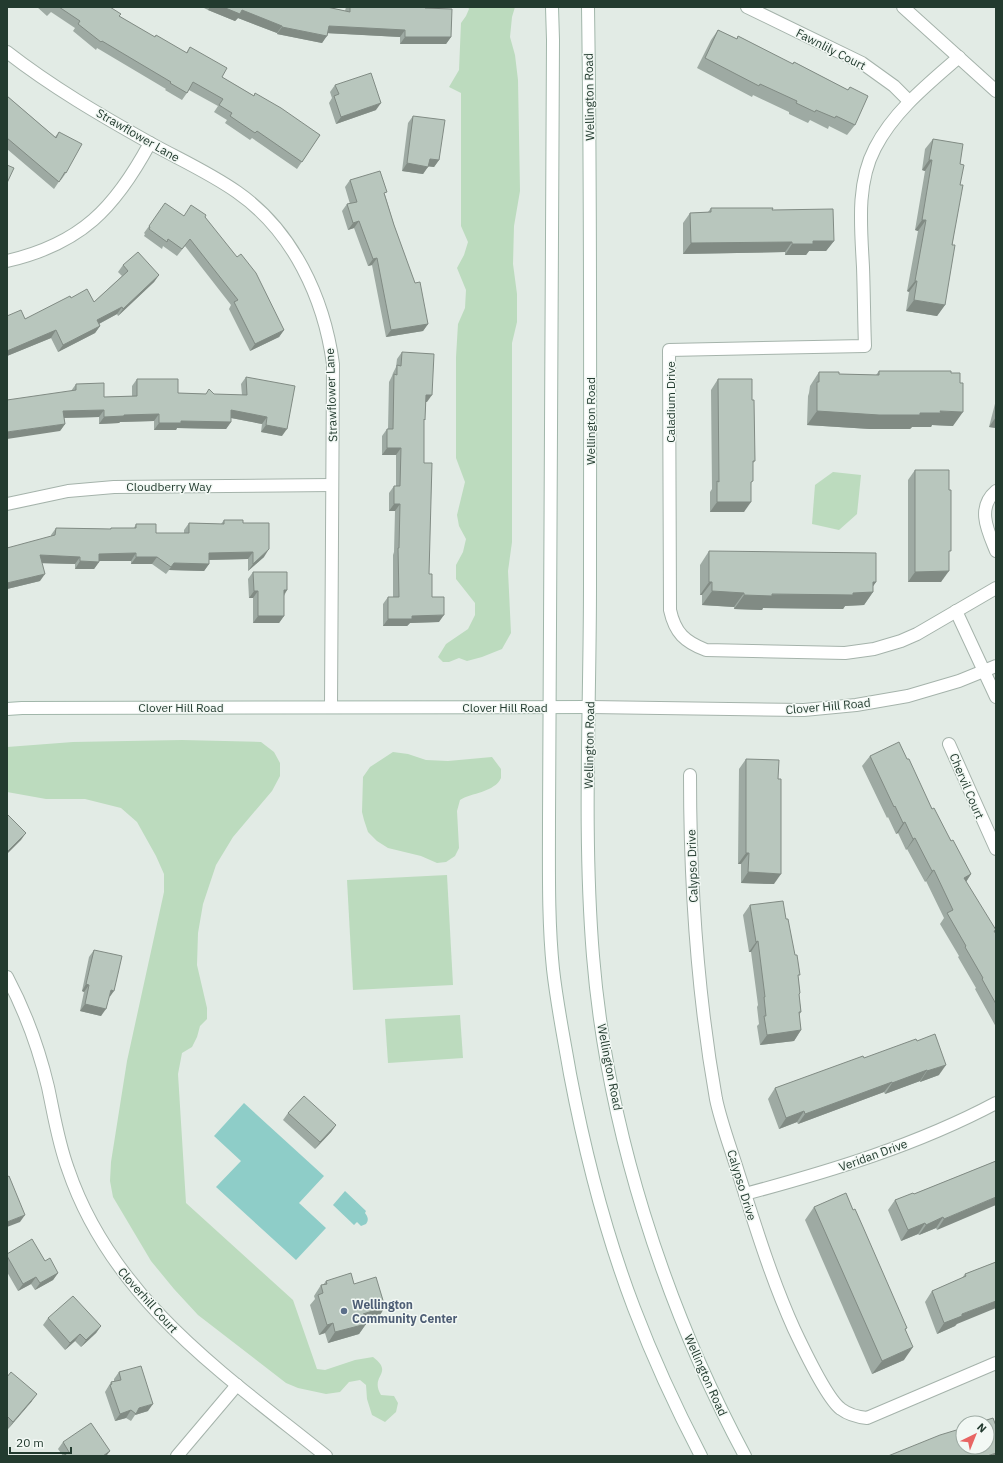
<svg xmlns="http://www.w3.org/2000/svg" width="1003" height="1463" viewBox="0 0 1003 1463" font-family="'IBM Plex Sans',sans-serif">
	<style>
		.green { fill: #bcdbbe }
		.water { fill: #8ecdc8 }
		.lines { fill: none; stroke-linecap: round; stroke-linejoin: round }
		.street-casing { stroke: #a5b3ab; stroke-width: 14 }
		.secondary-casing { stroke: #a1b6aa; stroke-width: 14 }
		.street { stroke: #fff; stroke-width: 12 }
		.secondary { stroke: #fff; stroke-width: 12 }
		.wall { fill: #9eaaa3 }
		.shaded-wall { fill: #818b84 }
		.building { fill: #b8c6bd; stroke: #818b84 }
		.service-dot { fill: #5c6f8a; stroke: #f2f8f4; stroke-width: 1.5 }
		.labels { text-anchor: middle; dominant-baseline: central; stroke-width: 3; stroke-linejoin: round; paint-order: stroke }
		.street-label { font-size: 12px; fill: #233b2f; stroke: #f2f8f4 }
		.service-label { font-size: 12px; font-weight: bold; fill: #4e5e75; stroke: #f2f8f4; text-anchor: start }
	</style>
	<rect width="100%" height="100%" fill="#e2ebe5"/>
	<g class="green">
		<polygon points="468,7 515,7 512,17 510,37 515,55 518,80 520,191 514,226 513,264 517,294 517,322 512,343 512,542 508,571 511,633 502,649 482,657 467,661 459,658 449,662 443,662 438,657 446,644 468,629 475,615 475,603 456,579 456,565 463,552 466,539 459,526 457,515 465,482 456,458 456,357 458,324 465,308 466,290 457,268 464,255 468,242 461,226 461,93 449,87 459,70 461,23 466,16 469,9"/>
		<polygon points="833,472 861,475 857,514 839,530 812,524 815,485"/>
		<path d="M182,740l79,2 13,10 6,11v13l-8,15 -39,46 -17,28 -13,39 -5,29 -1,32 10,43v11l-7,7 -3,11 -5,10 -10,6 -4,21 8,129 107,97 24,69 8,1 30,-10 18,-3c22,17 -4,18 8,38l13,1 4,7 -2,9 -11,10 -13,-7 -5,-16 -1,-14 -6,-5 -11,2 -9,10 -14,2 -28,-6 -12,-5 -88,-68 -24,-26 -23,-28 -38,-64 -3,-16 1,-19 16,-101 37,-169v-18l-8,-18 -19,-34 -16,-14 -36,-9h-39l-39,-7v-45l66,-5z"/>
		<path d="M393,752l15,2 18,6 22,1 44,-4 9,12c0,2 0,7 0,9 -6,14 -30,15 -41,22l-3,11 2,37 -4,8 -9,6 -9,1 -16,-7 -33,-8 -11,-7 -9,-9 -4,-12 -2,-8 1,-35 7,-10z"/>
		<polygon points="447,875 453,985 353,990 347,880"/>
		<polygon points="460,1015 463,1058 388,1063 385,1019"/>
	</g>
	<g class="water">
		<polygon points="244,1103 324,1176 299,1203 326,1228 296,1260 216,1187 241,1161 214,1136"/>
		<path d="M345,1191l21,20 -1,2c3,4 4,7 1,11l-5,2 -4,-4 -3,3 -21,-20z"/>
	</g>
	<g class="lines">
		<defs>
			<g id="street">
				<polyline points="747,7 862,63 894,86 909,101"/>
				<polyline points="903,7 996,91"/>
				<path d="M7,52c45,35 93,63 143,91 29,16 60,30 87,49 56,39 87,106 96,172l-2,343"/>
				<path d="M959,57c-31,27 -65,54 -84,91 -19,36 -14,80 -12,119 1,27 1,53 2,79l-196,4 1,260c5,23 15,32 36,40l139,3 29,-4 27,-8 16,-7 79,-46"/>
				<path d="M7,261c74,-17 108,-53 143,-118"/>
				<path d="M996,491c-20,17 -8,40 0,60"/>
				<polyline points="7,504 68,491 114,487 332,485"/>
				<polyline points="956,611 996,697"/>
				<polyline points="590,707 804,710 856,705 908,696 959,681 996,666"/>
				<polyline points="949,744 996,849"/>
				<path d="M690,775c0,109 7,217 26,324 5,24 15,50 22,73 17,53 33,106 56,157 8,17 33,70 47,80 8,6 16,8 26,9l129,-55"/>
				<path d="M7,977c18,34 32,72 41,110 6,28 10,55 20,82 44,130 156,205 258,287"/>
				<path d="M745,1194c86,-23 172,-49 251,-91"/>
				<polyline points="177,1456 237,1385"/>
			</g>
			<g id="secondary">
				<path d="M552,7l1,33 -4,780c0,50 -1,100 4,149 4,36 11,70 17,105 15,79 35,158 64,234 19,50 42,100 67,148"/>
				<path d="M588,7c3,193 2,385 2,578 0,124 -7,248 3,371 14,171 71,349 152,500"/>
				<polyline points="7,709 22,708 590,707"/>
			</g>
		</defs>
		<use href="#street" class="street-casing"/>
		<use href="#secondary" class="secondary-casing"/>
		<use href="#street" class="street"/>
		<use href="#secondary" class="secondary"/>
	</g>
	<g class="wall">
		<polygon points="37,7 110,7 119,16 154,37 186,53 190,47 222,77 320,135 297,169 252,138 250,140 225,123 227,120 214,112 218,106 189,90 182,100 165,90 166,89 97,48 96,50 73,31 75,28 51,12 47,16"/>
		<polygon points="202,7 327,7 345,11 346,7 425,7 425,8 451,37 446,44 400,44 400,37 328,33 322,43 277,34 277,33 238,18 235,21 208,10"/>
		<polygon points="718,30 737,39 738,36 792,64 794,62 848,90 850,87 855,125 847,135 829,126 828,129 810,120 808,123 789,114 789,112 753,95 752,97 697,68 711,40"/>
		<polygon points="335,85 376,110 336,124 329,103 332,98 330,92"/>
		<polygon points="7,96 55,137 59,132 66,173 61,180 60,180 54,189 7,149"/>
		<polygon points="413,116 439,160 434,167 428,166 423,174 402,171 408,123"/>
		<polygon points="933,139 960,164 960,185 945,305 937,316 906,311 909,292 907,291 918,231 915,230 925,171 922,170 925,149"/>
		<polygon points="350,180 385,195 394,225 428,324 423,331 386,337 372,265 368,266 354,228 348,230 342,211 347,204 350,204 345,187"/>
		<polygon points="711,208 772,210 834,241 826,251 809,251 806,255 785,255 785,252 683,254 683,223 690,213 708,212"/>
		<polygon points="184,216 205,217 284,330 279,337 250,351 229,309 231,305 185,246 177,256 163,246 162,249 144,236 145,234 144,233 149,226"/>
		<polygon points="123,265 159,275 154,282 118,316 117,314 99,324 100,326 95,333 58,352 51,338 7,356 7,316 25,319 71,298 94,302 122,276 118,272"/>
		<polygon points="402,352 427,402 426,402 424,421 424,463 429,574 432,597 439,622 410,623 407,626 383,626 383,604 388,597 393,597 393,555 394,552 395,511 389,511 389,493 394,486 396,486 396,455 382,455 382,436 387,429 388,429 389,382 392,376 393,373 396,367 397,359"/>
		<polygon points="879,371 953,426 932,425 931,427 912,427 910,429 870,429 807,425 808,396 809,393 810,386 819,372 839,374 876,375"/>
		<polygon points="246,377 282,436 261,432 262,424 231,418 231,422 226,429 177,428 176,430 154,430 154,421 120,422 119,423 99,424 99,417 64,418 65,424 60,431 71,391 76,384 104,397 132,396 132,386 137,379 178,393 242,395 241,384"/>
		<polygon points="718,379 752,400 755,461 753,463 751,485 744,512 710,512 710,492 712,489 711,390"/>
		<polygon points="996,400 996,428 989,427"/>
		<polygon points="915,470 949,554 941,582 908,582 908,480"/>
		<polygon points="224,520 243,523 264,557 248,571 248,559 209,560 209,564 204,571 169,570 166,574 152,564 131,564 131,561 99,561 99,562 94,569 75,569 75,564 42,563 40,581 7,589 51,537 51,535 56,528 110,529 111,528 134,528 136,524 156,533 184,533 184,530 189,523 221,524"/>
		<polygon points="709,551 876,582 873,586 873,592 864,605 845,606 843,609 763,608 762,610 734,609 734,607 702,605 702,595 700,595 700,565"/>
		<polygon points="253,572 287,590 284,596 284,616 279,623 253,623 253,598 249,598 248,579"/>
		<polygon points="870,756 907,759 932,809 971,874 966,882 996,934 996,1027 975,989 976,988 958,957 959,956 940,924 944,918 926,881 925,882 907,849 906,850 898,833 896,834 888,817 887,818 862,766"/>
		<polygon points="746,759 774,884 741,883 741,864 738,864 739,769"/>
		<polygon points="750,905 786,919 798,977 800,993 799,995 801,1012 799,1015 801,1030 794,1041 760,1045 757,1026 759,1024 757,1007 758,1005 751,952 749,952 743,915"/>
		<polygon points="94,950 109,997 101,1016 80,1011 84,992 82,991 89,957"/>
		<polygon points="917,1041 939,1075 920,1082 920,1081 885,1094 884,1092 798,1124 797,1122 779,1129 768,1099 775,1088"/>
		<polygon points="288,1113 336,1125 331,1132 315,1149 283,1120"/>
		<polygon points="996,1161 937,1230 936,1228 919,1235 918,1234 901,1241 888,1210 895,1200 914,1194"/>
		<polygon points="814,1207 906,1330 904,1360 872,1374 805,1220"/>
		<polygon points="7,1254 45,1261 58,1273 53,1280 35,1290 31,1284 18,1291 7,1272"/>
		<polygon points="996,1262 955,1326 937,1334 925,1302 932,1291 962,1278 965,1274"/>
		<polygon points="326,1281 354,1284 385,1307 378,1318 366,1321 366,1324 359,1334 328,1343 325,1333 319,1335 310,1305 315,1299 314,1296 321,1285 323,1285"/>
		<polygon points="48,1318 101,1326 96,1333 81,1347 75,1341 65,1350 43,1325"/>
		<polygon points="119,1372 148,1411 135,1415 131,1421 126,1418 115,1421 105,1392 111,1382 114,1381 114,1379"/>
		<polygon points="7,1377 32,1401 8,1429 7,1427"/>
		<polygon points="63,1442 110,1451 106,1456 63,1456 58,1449"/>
	</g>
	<g class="shaded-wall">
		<polygon points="210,7 223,7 242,10 282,26 277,33 238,18 235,21 208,10"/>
		<polygon points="329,26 405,30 400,37 324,33"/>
		<polygon points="282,27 327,36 322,43 277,34"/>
		<polygon points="405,37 451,37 446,44 400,44"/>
		<polygon points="381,103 376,110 336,124 341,117"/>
		<polygon points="430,159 439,160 434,167 425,166"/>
		<polygon points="929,160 932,160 925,171 922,170"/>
		<polygon points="407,163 428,167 423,174 402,171"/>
		<polygon points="922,220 926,220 918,231 915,230"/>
		<polygon points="359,221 354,228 348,230 353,223"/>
		<polygon points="813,241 834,241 826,251 809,251 806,255 785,255 792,244"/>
		<polygon points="792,242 785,252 683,254 691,243"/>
		<polygon points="377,258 372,265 368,266 373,259"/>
		<polygon points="159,275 154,282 118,316 123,309"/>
		<polygon points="915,281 917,281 909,292 907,291"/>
		<polygon points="914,300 945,305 937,316 906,311"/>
		<polygon points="122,307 117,314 93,327 97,320"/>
		<polygon points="428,324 423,331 386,337 391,330"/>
		<polygon points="100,326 95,333 58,352 63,345"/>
		<polygon points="56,330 51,338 7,356 7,351"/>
		<polygon points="284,330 279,337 250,351 255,344"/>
		<polygon points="426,395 432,395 427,402 421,402"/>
		<polygon points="104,410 99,417 59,418 63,411"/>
		<polygon points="231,410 267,417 262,424 226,417"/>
		<polygon points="817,411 920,413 940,411 963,412 953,426 932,425 931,427 912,427 910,429 870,429 807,425"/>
		<polygon points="159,414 154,421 120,422 119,423 99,424 104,417 124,415"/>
		<polygon points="996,417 996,428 989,427"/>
		<polygon points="181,421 231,422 226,429 177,428 176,430 154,430 159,423"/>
		<polygon points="65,424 60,431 7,439 7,432"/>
		<polygon points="266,425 287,429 282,436 261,432"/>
		<polygon points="387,448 401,448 396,455 382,455"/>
		<polygon points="717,502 751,502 744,512 710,512"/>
		<polygon points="394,504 400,504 395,511 389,511"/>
		<polygon points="269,549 264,557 248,571 253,564"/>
		<polygon points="253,552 248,559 204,560 209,553"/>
		<polygon points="136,553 131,561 94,561 99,554"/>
		<polygon points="40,555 80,557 75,564 35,563"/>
		<polygon points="136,557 157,557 152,564 131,564"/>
		<polygon points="80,561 99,562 94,569 75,569"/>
		<polygon points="174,563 209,564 204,571 169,570 166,574"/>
		<polygon points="949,571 941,582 908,582 915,572"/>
		<polygon points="45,574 40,581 7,589 7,583"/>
		<polygon points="709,582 712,582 702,595 700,595"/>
		<polygon points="873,582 876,582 869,592 873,592 864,605 845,606 843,609 763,608 762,610 734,609 744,595 853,593"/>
		<polygon points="284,590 287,590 282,597"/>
		<polygon points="254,591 258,591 253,598 249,598"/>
		<polygon points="712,591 744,593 734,607 702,605"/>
		<polygon points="444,615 439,622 410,623 407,626 383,626 388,619 412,616"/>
		<polygon points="258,616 284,616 279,623 253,623"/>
		<polygon points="905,822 898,833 896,834 903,823"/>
		<polygon points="26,833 21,840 7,854 7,852"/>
		<polygon points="915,838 907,849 906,850 913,839"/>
		<polygon points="746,853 749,853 741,864 738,864"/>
		<polygon points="934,870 926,881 925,882 932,871"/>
		<polygon points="748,872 781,874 774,884 741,883"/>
		<polygon points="971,874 964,885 964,878"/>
		<polygon points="758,941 751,952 749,952 756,942"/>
		<polygon points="86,984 89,985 84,992 82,991"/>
		<polygon points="111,990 114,991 109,998"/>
		<polygon points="85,1004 106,1009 101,1016 80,1011"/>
		<polygon points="801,1030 794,1041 760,1045 767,1035"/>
		<polygon points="946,1065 939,1075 920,1082 927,1071"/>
		<polygon points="927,1070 920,1081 885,1094 892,1083"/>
		<polygon points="892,1082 884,1092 798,1124 805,1114"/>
		<polygon points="804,1111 797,1122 779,1129 786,1118"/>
		<polygon points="336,1125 331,1132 315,1149 320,1142"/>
		<polygon points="996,1197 996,1205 937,1230 944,1219"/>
		<polygon points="25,1215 20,1222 7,1227 7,1222"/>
		<polygon points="943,1217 936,1228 919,1235 926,1225"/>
		<polygon points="925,1223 918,1234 901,1241 908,1230"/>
		<polygon points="58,1273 53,1280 35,1290 40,1283"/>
		<polygon points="36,1277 31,1284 18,1291 23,1284"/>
		<polygon points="996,1301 996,1308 957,1324 955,1326 937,1334 944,1323 962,1314"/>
		<polygon points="385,1307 378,1318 356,1324 363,1314"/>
		<polygon points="333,1323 325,1333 319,1335 327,1325"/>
		<polygon points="366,1324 359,1334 328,1343 335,1332"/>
		<polygon points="101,1326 96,1333 81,1347 86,1340"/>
		<polygon points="80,1334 75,1341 65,1350 70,1343"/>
		<polygon points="913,1347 904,1360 872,1374 882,1361"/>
		<polygon points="37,1394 32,1401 8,1429 13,1422"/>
		<polygon points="153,1404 148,1411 135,1415 139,1408"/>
		<polygon points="131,1410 126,1418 115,1421 120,1414"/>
		<polygon points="110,1451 106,1456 103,1456"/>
		<polygon points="996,1453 996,1456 987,1456"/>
	</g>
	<g class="building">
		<polygon points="59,7 110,7 121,14 119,16 155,37 156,35 187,53 190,47 227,68 222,77 254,96 255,93 281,108 320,135 302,162 257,131 255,133 230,116 232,113 219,105 223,99 193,82 187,93 170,83 171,82 102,41 101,42 78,24 80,21"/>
		<polygon points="223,7 327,7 350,12 350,7 425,7 425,8 452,9 451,37 405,37 405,30 329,26 327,36 282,27 282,26 242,10 240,14"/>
		<polygon points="718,30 737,39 738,36 793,64 794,62 848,90 850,87 868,96 855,125 836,116 835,118 816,110 815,112 796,103 797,101 760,84 759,86 705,58"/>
		<polygon points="371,73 381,103 341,117 334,96 339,94 335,85"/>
		<polygon points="7,96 56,138 59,132 82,144 66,173 65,172 59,182 7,138"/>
		<polygon points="413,116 445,120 439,160 430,159 428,167 407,163"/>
		<polygon points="933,139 963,144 960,164 964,165 960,185 963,185 952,245 955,245 945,305 914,300 917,281 915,281 926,220 922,220 932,160 929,160"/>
		<polygon points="7,165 14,168 7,183"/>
		<polygon points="380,171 387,192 384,193 394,225 415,283 420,282 428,324 391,330 377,258 373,259 359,221 353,223 347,204 357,202 350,180"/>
		<polygon points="165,203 184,216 191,205 206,215 205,217 237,257 241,254 256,273 284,330 255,344 234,302 238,300 190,239 182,249 168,239 167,242 149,229 150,227 149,226"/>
		<polygon points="711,208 773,208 772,210 833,209 834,241 813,241 813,244 792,244 792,242 691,243 690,213 711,212"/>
		<polygon points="138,252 159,275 123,309 122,307 97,320 100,326 63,345 56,330 7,351 7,316 21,310 25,319 70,296 71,298 87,289 94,302 128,271 123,265"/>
		<polygon points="402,352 434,354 432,395 426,395 425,420 424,419 424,463 432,463 429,574 432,574 432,597 444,597 444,615 412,616 412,619 388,619 388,597 399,597 398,548 399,548 400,504 394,504 394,486 400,486 401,448 387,448 387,429 393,429 394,374 397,375 397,365 401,366"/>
		<polygon points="879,371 951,371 951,373 960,373 960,383 963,383 963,412 940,411 941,413 920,413 920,415 879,415 817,411 817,382 819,382 819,372 839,372 839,374 879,375"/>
		<polygon points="246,377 295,386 287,429 266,425 267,417 231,410 231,422 181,421 181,423 159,423 159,414 124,415 124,416 104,417 104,410 63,411 65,424 7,432 7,400 76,390 76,384 104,383 104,397 137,396 137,379 178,379 178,393 206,394 209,389 214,394 247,395"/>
		<polygon points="718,379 752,379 752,400 754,400 755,461 753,461 753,481 751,482 751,502 717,502 717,481 719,482"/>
		<polygon points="915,470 949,470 949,490 951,490 951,551 949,551 949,571 915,572"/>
		<polygon points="224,520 243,520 243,523 269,523 269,549 253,564 253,552 209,553 209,564 174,563 171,567 157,557 136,557 136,553 99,554 99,562 80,561 80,557 40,555 45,574 7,583 7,548 55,535 56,528 111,529 111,528 136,528 136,524 156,524 156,533 189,533 189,523 224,524"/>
		<polygon points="709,551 876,553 876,582 873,582 873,592 853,593 853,595 772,594 772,596 744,595 744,593 712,591 712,582 709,582"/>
		<polygon points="253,572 287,572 287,590 284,590 284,616 258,616 258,591 254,591"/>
		<polygon points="899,742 907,759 909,759 932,809 934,808 951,841 953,840 971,874 964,878 996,930 994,931 996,934 996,1004 982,979 983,978 965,947 966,946 947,913 953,910 934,870 932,871 915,838 913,839 905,822 903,823 895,806 894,807 870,756"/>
		<polygon points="746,759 779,760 778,779 781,779 781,874 748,872 749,853 746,853"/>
		<polygon points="7,814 26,833 7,852"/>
		<polygon points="783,901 786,919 788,919 795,955 797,955 800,975 798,975 800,993 799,994 801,1012 799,1012 801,1030 767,1035 764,1016 766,1016 764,997 765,997 758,941 756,942 750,905"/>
		<polygon points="94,950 122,956 114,991 111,990 106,1009 85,1004 89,985 86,984"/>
		<polygon points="935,1034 946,1065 927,1071 927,1070 892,1083 892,1082 805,1114 804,1111 786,1118 775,1088 863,1056 864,1058 916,1039 917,1041"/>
		<polygon points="304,1096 336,1125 320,1142 288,1113"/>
		<polygon points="996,1161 996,1197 944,1219 943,1217 926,1225 925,1223 908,1230 895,1200 913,1193 914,1194"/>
		<polygon points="9,1176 25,1215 7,1222 7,1177"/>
		<polygon points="846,1193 853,1210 855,1209 863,1227 907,1328 905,1329 913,1347 882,1361 814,1207"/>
		<polygon points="32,1239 45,1261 50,1258 58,1273 40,1283 36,1277 23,1284 7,1256 7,1254"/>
		<polygon points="996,1262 996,1301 962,1314 962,1316 944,1323 932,1291 966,1276 965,1274"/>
		<polygon points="351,1273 354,1284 376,1277 385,1307 363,1314 366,1324 335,1332 333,1323 327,1325 318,1295 323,1293 321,1285 327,1284 326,1281"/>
		<polygon points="73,1296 101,1326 86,1340 80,1334 70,1343 48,1318"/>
		<polygon points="141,1366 153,1404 139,1408 136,1414 131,1410 120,1414 110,1385 112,1384 111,1382 121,1380 119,1372"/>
		<polygon points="11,1372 37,1394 13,1422 7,1416 7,1377"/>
		<polygon points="993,1418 996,1426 996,1453 987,1456 888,1456 940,1435 963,1428 963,1447 987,1447 987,1423 977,1423"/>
		<polygon points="91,1423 110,1451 103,1456 63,1456 69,1452 63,1442"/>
	</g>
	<circle class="service-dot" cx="344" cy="1311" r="4"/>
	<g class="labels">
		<g class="street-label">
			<text transform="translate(831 49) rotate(27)">Fawnlily Court</text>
			<text transform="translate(589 97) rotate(-91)">Wellington Road</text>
			<text transform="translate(138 135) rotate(30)">Strawflower Lane</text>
			<text transform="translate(331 395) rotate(-92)">Strawflower Lane</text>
			<text transform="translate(670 402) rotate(-90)">Caladium Drive</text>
			<text transform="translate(590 421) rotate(-90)">Wellington Road</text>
			<text x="169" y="486">Cloudberry Way</text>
			<text transform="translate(828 706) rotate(-5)">Clover Hill Road</text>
			<text x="181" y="707">Clover Hill Road</text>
			<text x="505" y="707">Clover Hill Road</text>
			<text transform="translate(589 745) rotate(-89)">Wellington Road</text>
			<text transform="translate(967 786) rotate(67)">Chervil Court</text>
			<text transform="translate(692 866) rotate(-92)">Calypso Drive</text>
			<text transform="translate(610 1067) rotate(79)">Wellington Road</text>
			<text transform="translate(873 1155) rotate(-20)">Veridan Drive</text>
			<text transform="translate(742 1185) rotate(73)">Calypso Drive</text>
			<text transform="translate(148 1300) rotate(48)">Cloverhill Court</text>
			<text transform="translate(706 1375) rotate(66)">Wellington Road</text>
		</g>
		<g class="service-label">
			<text x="352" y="1304">Wellington<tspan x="352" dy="14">Community Center</tspan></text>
		</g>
	</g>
	<rect width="1003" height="1463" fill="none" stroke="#233b2f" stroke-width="16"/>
	<g transform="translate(975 1435) rotate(43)"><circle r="19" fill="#f2f8f4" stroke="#9faca5"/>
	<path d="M0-3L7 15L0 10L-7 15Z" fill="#e86563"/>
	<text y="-6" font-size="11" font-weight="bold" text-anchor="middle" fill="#233b2f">N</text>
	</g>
	<path d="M10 1447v6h61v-6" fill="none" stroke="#233b2f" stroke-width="2"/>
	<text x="16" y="1447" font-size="12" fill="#233b2f" stroke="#f2f8f4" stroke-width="3" paint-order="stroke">20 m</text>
</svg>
